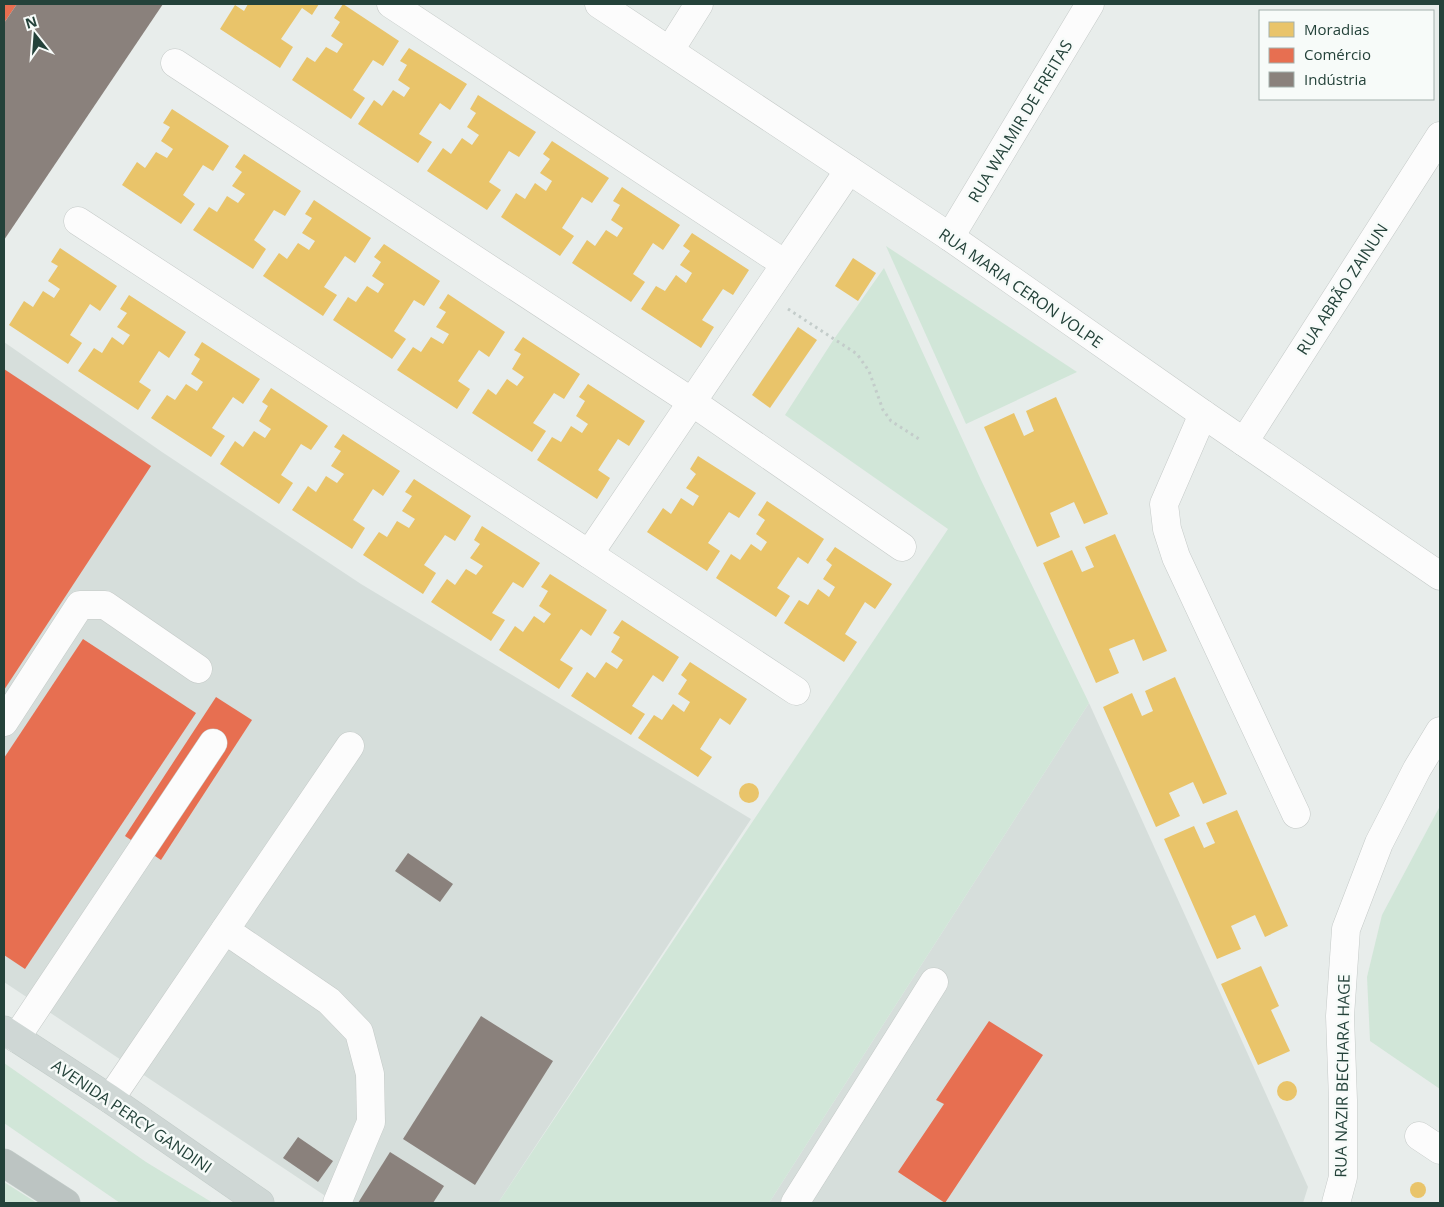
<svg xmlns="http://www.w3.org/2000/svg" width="1444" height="1207" viewBox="0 0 1444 1207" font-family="'Open Sans',sans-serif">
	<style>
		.built { fill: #d6dedb }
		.green { fill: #d1e6d8 }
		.homes { fill: #e9c46a }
		.shops { fill: #e76f51 }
		.industry { fill: #8a817c }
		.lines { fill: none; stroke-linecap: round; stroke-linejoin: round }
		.minor-casing { stroke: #c5cac8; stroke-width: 29 }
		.major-casing { stroke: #c3ccc9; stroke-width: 29 }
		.highway-casing { stroke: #c3ccc9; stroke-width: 29 }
		.path { stroke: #c3ccca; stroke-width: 3; stroke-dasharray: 2.5 4; stroke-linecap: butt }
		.minor { stroke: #fcfcfc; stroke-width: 28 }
		.major { stroke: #cfd7d5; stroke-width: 28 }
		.highway { stroke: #bcc4c2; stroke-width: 28 }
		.labels { text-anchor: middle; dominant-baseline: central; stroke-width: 5; stroke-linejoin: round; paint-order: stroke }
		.street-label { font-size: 16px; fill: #24423a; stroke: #f7fbf9 }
	</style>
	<rect width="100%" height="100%" fill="#e8edeb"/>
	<g class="built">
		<polygon points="4,342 162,452 361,584 751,819 498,1203 336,1203 4,982"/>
		<polygon points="1089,703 1308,1187 1303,1203 769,1203"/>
	</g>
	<g class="green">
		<polygon points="886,246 1077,372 966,424"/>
		<polygon points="884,268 981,480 1089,703 769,1203 498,1203 948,529 785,415 834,339"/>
		<polygon points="1440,806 1440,1089 1370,1041 1367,977 1382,915"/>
		<polygon points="4,1063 146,1162 213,1203 120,1203 4,1123"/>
		<polygon points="4,1182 37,1203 4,1203"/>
	</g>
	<g class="homes">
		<polygon points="248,4 319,4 312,15 302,8 281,39 293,47 280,68 220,29 235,5 244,11"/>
		<polygon points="343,4 399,41 383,66 373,60 353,90 365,98 351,119 292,80 307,57 315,62 326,47 337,53 343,44 331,36 340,22 334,18"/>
		<polygon points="409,48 467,84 450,110 440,103 419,134 432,142 418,163 358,124 374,100 382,106 393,90 404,97 410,88 398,80 407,65 400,61"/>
		<polygon points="478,95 536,132 519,157 509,151 489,182 501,190 487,210 427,171 443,148 451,154 462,138 472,145 479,135 467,127 476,113 470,109"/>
		<polygon points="172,109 229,146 213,171 203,165 183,195 195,204 181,224 122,185 137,162 145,168 156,152 167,158 173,149 161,141 170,127 163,123"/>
		<polygon points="552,141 609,178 592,203 582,197 562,228 574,236 560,256 501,217 516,193 525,199 535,183 546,191 552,181 540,173 550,159 543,154"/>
		<polygon points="244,154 301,191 285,216 274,210 254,240 266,249 253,269 193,230 209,207 217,212 227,196 238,203 245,194 232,186 242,172 235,167"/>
		<polygon points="622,187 680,225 663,250 653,243 633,274 645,282 631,302 572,263 587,240 595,246 606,230 617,237 623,228 611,220 620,205 613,201"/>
		<polygon points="314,200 371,238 355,263 345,256 324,287 337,295 323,316 263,276 279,253 287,259 298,243 309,250 315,241 302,233 312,218 305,214"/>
		<polygon points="692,233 749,270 733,295 723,289 702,320 714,327 701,348 641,309 656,286 665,291 676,275 686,283 692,273 680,265 690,251 683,246"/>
		<polygon points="384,244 440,281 424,306 414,300 394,331 406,339 392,359 333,320 348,297 356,302 367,286 378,293 384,284 372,276 381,262 374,257"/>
		<polygon points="60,248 117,286 100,311 90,304 70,335 82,343 68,364 9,325 24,301 33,307 43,291 54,298 60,289 48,281 58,266 51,262"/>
		<polygon points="853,258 876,273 858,301 835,286"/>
		<polygon points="448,294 505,332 489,357 479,350 458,381 470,389 457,409 397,370 413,347 421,352 431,337 443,344 449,334 436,327 446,312 439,308"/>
		<polygon points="129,295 186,332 169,358 159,351 139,382 151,390 138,410 78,371 94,348 102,353 112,337 123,345 130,335 117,327 127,313 120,309"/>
		<polygon points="798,327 817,340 770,408 752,395"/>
		<polygon points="523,337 580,374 564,399 554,393 533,423 546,431 532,452 472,413 488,389 496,395 507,379 517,386 524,377 512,369 521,354 514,350"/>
		<polygon points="202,342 260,379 243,404 233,397 212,428 225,436 211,457 151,418 167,395 175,400 186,384 197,391 203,382 191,374 200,359 194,355"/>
		<polygon points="588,384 645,421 629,446 618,439 598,470 610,478 597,499 537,460 552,437 561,442 571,426 582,433 588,424 576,416 585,401 579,397"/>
		<polygon points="271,388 328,426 311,450 301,444 281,475 293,483 279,504 220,464 235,441 243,447 254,431 265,438 271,429 259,421 268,406 262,402"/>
		<polygon points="1056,397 1108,514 1084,524 1074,502 1050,513 1060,537 1037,547 984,427 1014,413 1024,436 1034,431 1026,411"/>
		<polygon points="343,434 400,471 383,496 373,489 353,520 365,528 352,549 292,510 308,486 316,492 326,476 337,483 344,474 331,466 341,451 334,447"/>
		<polygon points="698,456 756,493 739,518 729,512 708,543 720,551 707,571 647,532 663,508 671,514 681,498 693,506 699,496 686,488 696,474 690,469"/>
		<polygon points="414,479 471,516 455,541 445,535 424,565 436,573 423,594 363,555 379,532 387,537 397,521 409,528 415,519 402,511 412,496 405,492"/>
		<polygon points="767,501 824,539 808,564 798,557 777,588 790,596 776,617 716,578 731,554 740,560 751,544 761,551 767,542 756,534 765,520 758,515"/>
		<polygon points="482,526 540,563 523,588 513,582 492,613 505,620 491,641 431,602 447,579 455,585 466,569 476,575 483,566 470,558 480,544 474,540"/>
		<polygon points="1115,534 1167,651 1143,661 1134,639 1109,649 1119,673 1096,683 1043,563 1072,550 1082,572 1094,567 1085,547"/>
		<polygon points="835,547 892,584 875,609 865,602 845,634 857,642 844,662 784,623 799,600 808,605 818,589 829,597 835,587 823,579 832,565 826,560"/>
		<polygon points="550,574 607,610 591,636 581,629 560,660 573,668 559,689 499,650 515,626 523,632 534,616 544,623 551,614 539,606 548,591 541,587"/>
		<polygon points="622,620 679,657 663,682 653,675 632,706 645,714 631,735 571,696 587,672 595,678 606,662 617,669 623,660 611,652 620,637 613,633"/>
		<polygon points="690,662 747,699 730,725 720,718 700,749 712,757 698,777 638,738 654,715 662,720 673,704 684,712 690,702 678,694 687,680 681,675"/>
		<polygon points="1175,677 1227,794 1203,804 1193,782 1169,793 1180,816 1156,827 1103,707 1132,693 1142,716 1153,711 1145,691"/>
		<circle cx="749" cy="793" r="10"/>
		<polygon points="1237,810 1288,926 1265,937 1255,915 1231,926 1241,949 1217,959 1164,839 1194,826 1204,848 1215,843 1206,823"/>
		<polygon points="1261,966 1279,1006 1271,1010 1290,1051 1258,1065 1221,984"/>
		<circle cx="1287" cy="1091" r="10"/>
		<circle cx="1418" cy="1190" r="8"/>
	</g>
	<g class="shops">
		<polygon points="4,4 17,4 4,23"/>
		<polygon points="4,369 151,466 4,690"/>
		<polygon points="83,639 196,713 25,969 4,955 4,758"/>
		<polygon points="216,697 252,720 161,860 125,836"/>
		<polygon points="989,1021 1043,1055 945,1203 898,1172 944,1104 936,1100"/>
	</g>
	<g class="industry">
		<polygon points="17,4 163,4 4,240 4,23"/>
		<polygon points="408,853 453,884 440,902 395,871"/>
		<polygon points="481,1016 553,1061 475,1185 403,1139"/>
		<polygon points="298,1137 333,1161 318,1182 283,1158"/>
		<polygon points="390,1152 444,1186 433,1203 358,1203"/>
	</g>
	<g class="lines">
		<defs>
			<g id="minor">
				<polyline points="391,4 785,264"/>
				<polyline points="599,4 950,237 1203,414 1440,576"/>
				<polyline points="670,50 699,4"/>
				<polyline points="175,63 692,402 902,547"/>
				<polyline points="78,221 589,554 849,170"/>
				<polyline points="950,237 1090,4"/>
				<polyline points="1203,414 1164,504 1167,529 1176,557 1296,814"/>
				<polyline points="1244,442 1440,136"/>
				<polyline points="589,554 796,691"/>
				<polyline points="4,722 80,605 105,605 198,669"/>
				<polyline points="225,930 329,1001 359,1032 370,1074 371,1122 337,1203"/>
				<polyline points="16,1038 213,743"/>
				<polyline points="110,1099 350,746"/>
				<polyline points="1419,1136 1440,1150"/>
				<polyline points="795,1203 934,982"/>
				<polyline points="1336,1203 1343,1177 1343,1100 1340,1016 1346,929 1379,843 1417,769 1440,731"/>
			</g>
			<polyline id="major" points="4,1030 110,1099 260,1203"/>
			<polyline id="highway" points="4,1163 66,1203"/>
		</defs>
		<use href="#minor" class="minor-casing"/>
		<use href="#major" class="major-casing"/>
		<use href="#highway" class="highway-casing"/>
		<polyline class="path" points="788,309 857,354 869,371 883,410 891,421 919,439"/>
		<use href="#minor" class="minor"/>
		<use href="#major" class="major"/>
		<use href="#highway" class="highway"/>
	</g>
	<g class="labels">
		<g class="street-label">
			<text transform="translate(1020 121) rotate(-59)">RUA WALMIR DE FREITAS</text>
			<text transform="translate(1021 288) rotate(35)">RUA MARIA CERON VOLPE</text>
			<text transform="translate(1342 289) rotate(-57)">RUA ABRÃO ZAINUN</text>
			<text transform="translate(1342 1076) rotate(-89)">RUA NAZIR BECHARA HAGE</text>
			<text transform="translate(132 1116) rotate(34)">AVENIDA PERCY GANDINI</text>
		</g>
	</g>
	<rect width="1444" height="1207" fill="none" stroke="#24423a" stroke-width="10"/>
	<rect x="1259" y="10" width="175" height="90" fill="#f7fbf9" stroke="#a3b1ad"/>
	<rect x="1269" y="22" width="25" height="15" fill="#e9c46a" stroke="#a3b1ad"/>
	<text x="1304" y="35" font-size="15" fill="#24423a">Moradias</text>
	<rect x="1269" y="48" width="25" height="15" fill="#e76f51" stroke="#a3b1ad"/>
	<text x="1304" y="60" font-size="15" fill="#24423a">Comércio</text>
	<rect x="1269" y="72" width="25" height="15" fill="#8a817c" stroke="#a3b1ad"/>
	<text x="1304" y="85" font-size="15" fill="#24423a">Indústria</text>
	<g transform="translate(35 35) rotate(343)" stroke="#f7fbf9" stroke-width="4" paint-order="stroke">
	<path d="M0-4L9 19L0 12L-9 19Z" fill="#24423a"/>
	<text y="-8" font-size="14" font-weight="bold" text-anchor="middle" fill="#24423a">N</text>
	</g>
</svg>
